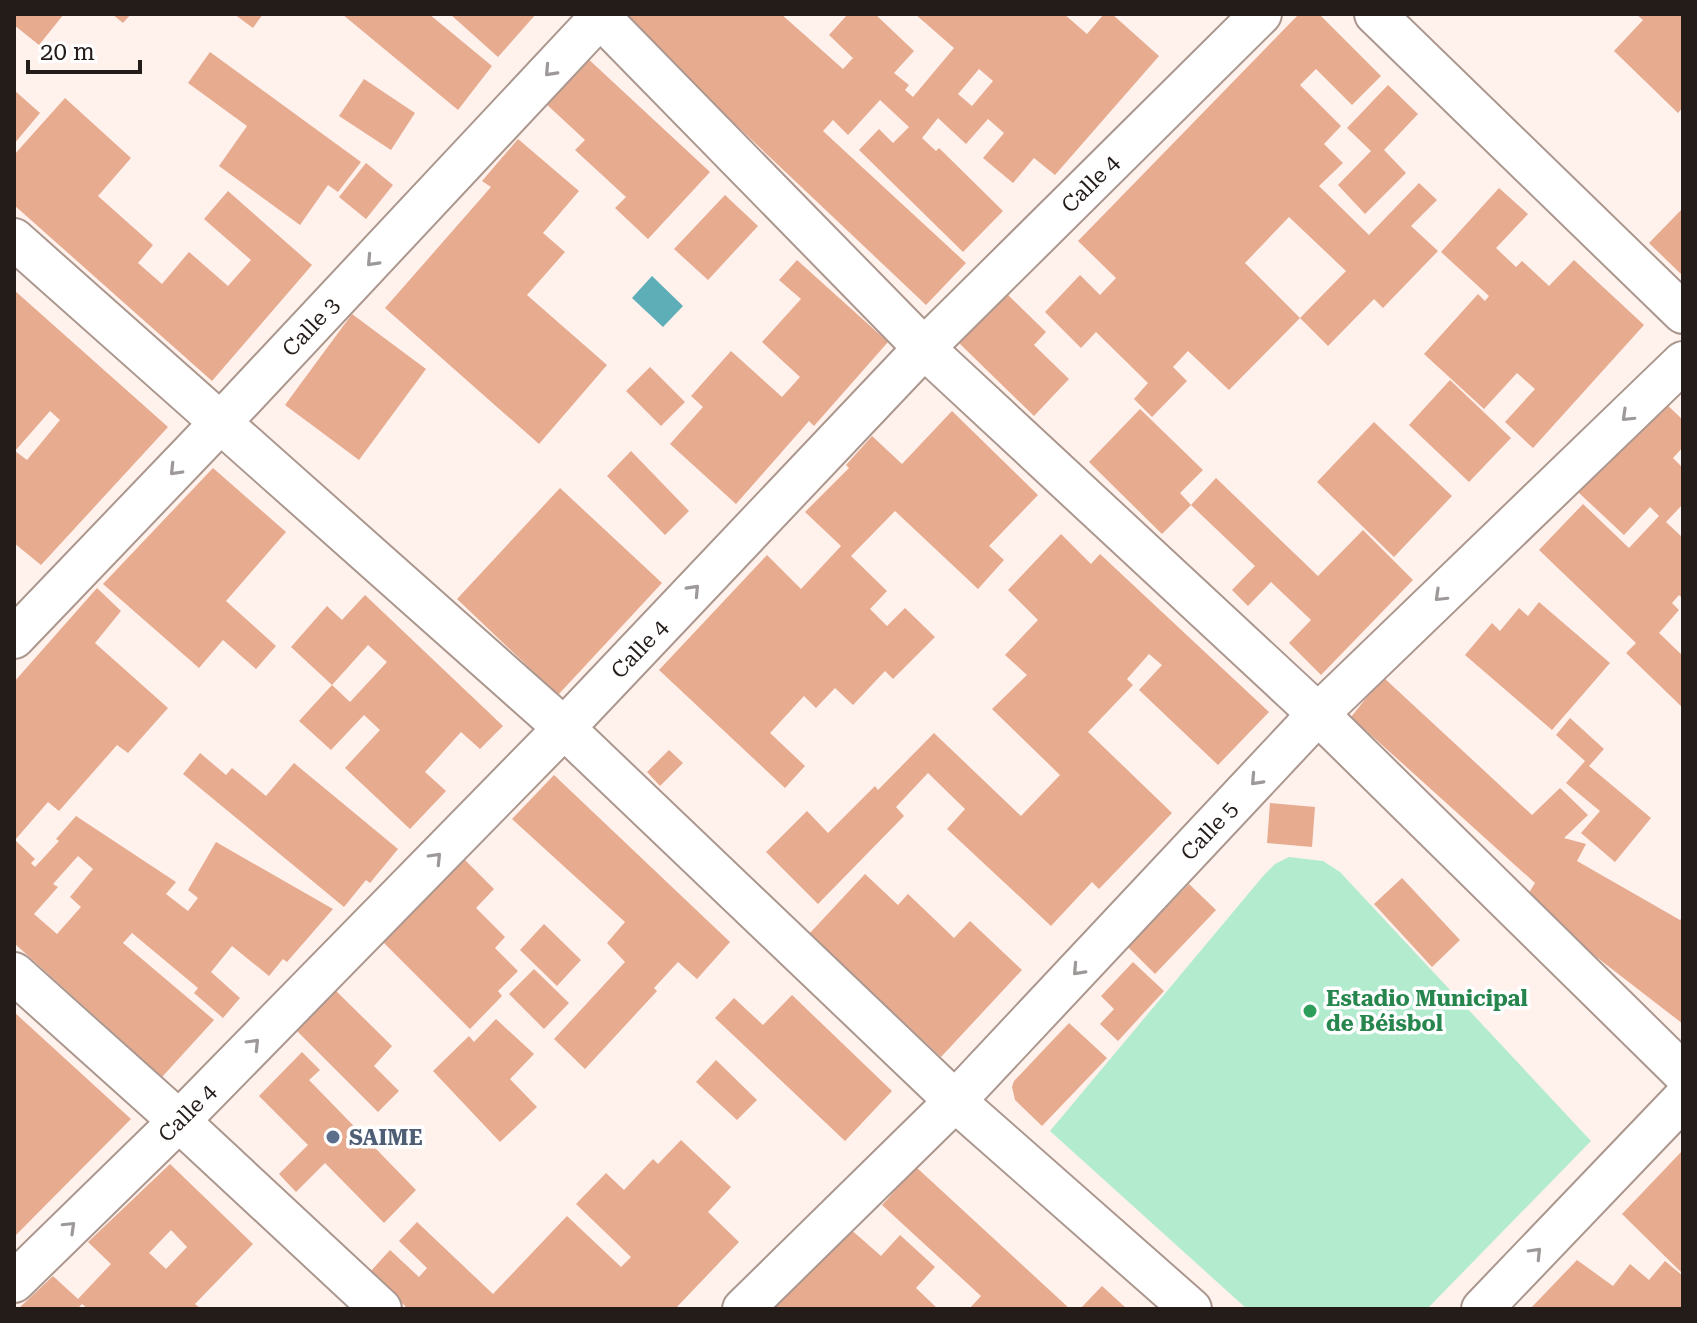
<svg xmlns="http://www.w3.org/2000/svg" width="1697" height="1323" viewBox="0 0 1697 1323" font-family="'Roboto Serif',serif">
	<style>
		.green { fill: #b3ebcf }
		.water { fill: #5eaeb8 }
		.building { fill: #e7ab90; fill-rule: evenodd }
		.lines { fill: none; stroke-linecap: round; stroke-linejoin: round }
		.minor-casing { stroke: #ab978e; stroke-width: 44 }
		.minor { stroke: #fff; stroke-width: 40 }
		.oneway { stroke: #9c9998 }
		.leisure-dot { fill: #2e9e5b; stroke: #fff; stroke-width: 3 }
		.service-dot { fill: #5c6f8a; stroke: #fff; stroke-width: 3 }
		.labels { text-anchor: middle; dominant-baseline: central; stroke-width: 7; stroke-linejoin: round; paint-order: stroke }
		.street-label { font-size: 22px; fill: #241c19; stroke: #fff }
		.leisure-label { font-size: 22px; font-weight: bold; fill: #27864d; stroke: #fff; text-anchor: start }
		.service-label { font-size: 22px; font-weight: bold; fill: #4e5e75; stroke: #fff; text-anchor: start }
	</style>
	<rect width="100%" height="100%" fill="#fff1ec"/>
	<polygon class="green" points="1289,857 1323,861 1340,872 1591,1141 1427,1309 1247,1309 1050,1131 1264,875 1275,864"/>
	<polygon class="water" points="652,276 683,306 663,327 632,298"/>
	<g class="building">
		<polygon points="14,14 64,14 39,45 14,25"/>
		<polygon points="112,14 131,14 123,23"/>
		<polygon points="234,14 263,14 253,28"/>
		<polygon points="342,14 429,14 492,66 458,110"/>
		<polygon points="450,14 536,14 498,57"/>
		<path d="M627,14h154l62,55 10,-11 -24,-23 19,-21h27l39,37 -20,22 15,12 -4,5 8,7 41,-49 -39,-34h149l23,20 17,-20h8l47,42 -104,119 -21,-17 -21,25 -30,-25 21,-25 -16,-14 -22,25 -28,-26 -16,20 14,13 3,-3 64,63 -40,41 -104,-102 20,-21 14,14 16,-16 -29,-27 -32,35 -15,-15 -10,11 143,132 -40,42 -303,-287zM979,69l14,12 -21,25 -14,-12z"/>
		<path d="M1299,14h20l62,62 -29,29 -36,-36 -16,16 41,41 -17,18 19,19 -24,23 50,49 50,-52 18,17 -26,26 27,25 -55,57 -9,-9 -46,47 -28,-28 -71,72 -41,-39 -15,16 14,14 -35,36 -18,-18 14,-16 -52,-51 -15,16 -36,-36 35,-37 20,20 16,-17 -38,-37zM1289,217l57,54 -46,47 -55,-55z"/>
		<polygon points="1636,14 1683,14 1683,107 1678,113 1614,51 1643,20"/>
		<polygon points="210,52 361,162 338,192 328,185 300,225 219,166 247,126 188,83"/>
		<polygon points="585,56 710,172 648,239 615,208 626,197 575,150 585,140 543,101"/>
		<polygon points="364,79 415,113 391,150 339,116"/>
		<polygon points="1388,85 1418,114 1384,150 1406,173 1365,214 1338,185 1371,151 1347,128"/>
		<polygon points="14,90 40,113 14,144"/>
		<polygon points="65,98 131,158 98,196 153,245 138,263 162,284 189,252 228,286 251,260 204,219 228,191 312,265 212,381 14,205 14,155"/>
		<polygon points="518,139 579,191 543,233 565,252 527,295 607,365 539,444 385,308 491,187 482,181"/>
		<polygon points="366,163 393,185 366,219 339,197"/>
		<polygon points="1499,188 1528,214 1496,248 1516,267 1522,261 1549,286 1574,260 1644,325 1533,448 1505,422 1535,389 1517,373 1484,409 1424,354 1478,294 1485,301 1489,296 1441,252"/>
		<polygon points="725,195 758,226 708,280 674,249"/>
		<polygon points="1683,208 1683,276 1649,243"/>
		<polygon points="797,260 888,342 814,426 809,421 736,504 670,444 703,407 691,396 731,351 782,397 800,377 762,342 801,299 779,280"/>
		<path d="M14,290l154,137 -127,138 -27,-22zM50,411l10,9 -33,40 -12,-9z"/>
		<polygon points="1005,292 1046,332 1034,345 1069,379 1034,416 958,342"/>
		<polygon points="352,314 426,369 359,460 285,405"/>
		<polygon points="650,367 685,402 661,426 626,391"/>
		<polygon points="1450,380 1511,438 1469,482 1409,425"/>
		<polygon points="1663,401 1683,420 1683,447 1673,458 1683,468 1683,504 1666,522 1683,538 1683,599 1679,595 1672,603 1679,610 1659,633 1683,656 1683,708 1626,653 1636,643 1539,550 1583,504 1629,548 1659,516 1650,507 1624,535 1578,492"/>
		<polygon points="1140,409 1203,470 1180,493 1191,505 1162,534 1089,462"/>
		<polygon points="952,411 1038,495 989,546 1004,560 978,589 895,511 851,556 887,591 870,609 887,626 905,608 935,637 893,679 885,671 853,705 835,688 816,708 804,696 770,733 805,766 785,788 659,670 767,555 801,589 841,546 805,512 849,468 846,465 872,436 902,464"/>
		<polygon points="1374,422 1452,496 1394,557 1317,482"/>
		<polygon points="631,451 689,511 665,535 607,476"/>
		<polygon points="213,468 286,532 226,601 276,646 256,669 223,640 199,668 103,584"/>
		<polygon points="1216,478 1318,576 1363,530 1413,580 1321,675 1289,643 1311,620 1271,582 1248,606 1232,590 1255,566 1191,505"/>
		<polygon points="560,488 662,583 558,695 457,599"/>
		<polygon points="1061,534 1091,564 1100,554 1269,712 1218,765 1139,690 1162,665 1149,654 1127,679 1133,685 1088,732 1172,813 1099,889 1092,882 1051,926 947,829 965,809 928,773 896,807 904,816 818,904 766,852 807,811 828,833 875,786 878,790 934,733 1021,816 1060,775 992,709 1027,675 1005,655 1038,620 1008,590"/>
		<path d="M97,588l24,23 -26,32 73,65 -40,45 -11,-8 -58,66 -11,-9 -33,38 20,19 -4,4 4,4 24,-26 -3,-2 20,-23 100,66 -10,12 22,17 10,-13 -10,-8 28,-48 117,67 -46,53 -4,-3 -14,17 -37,-30 -21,26 29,26 -17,20 -29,-25 4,-5 -66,-55 -9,10 91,77 -52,57 -148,-134v-261zM78,856l15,13 -23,28 11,10 -24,27 -23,-20 24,-27 -5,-3z"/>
		<polygon points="365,595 503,726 480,749 461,732 425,772 446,791 410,829 345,768 380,730 364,715 331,750 299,721 332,685 350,702 387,662 368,645 332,685 291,647 327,606 342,620"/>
		<polygon points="1539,602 1610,663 1552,730 1465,655 1492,623 1500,631 1519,608 1528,616"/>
		<polygon points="1383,677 1532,815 1560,788 1588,815 1564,838 1586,844 1577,861 1680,920 1683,917 1683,1024 1524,901 1535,883 1351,717"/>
		<polygon points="1570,718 1604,749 1589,766 1651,818 1615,862 1581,833 1600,811 1566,783 1585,761 1556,735"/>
		<polygon points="669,750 683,763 660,786 647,772"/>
		<polygon points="200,753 226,775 232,768 266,796 294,763 398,849 370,883 366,880 344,907 183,774"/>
		<polygon points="554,775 730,942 697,979 678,962 654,988 657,991 585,1069 554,1039 625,962 607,943 625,922 512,819"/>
		<polygon points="1270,803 1315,807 1312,847 1267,843"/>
		<polygon points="464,859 494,889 476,908 505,937 495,948 518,971 498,991 502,996 470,1029 382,941"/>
		<polygon points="865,874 898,905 908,894 954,938 970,921 1022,970 941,1057 809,934"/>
		<polygon points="1402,878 1460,940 1432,967 1374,904"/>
		<polygon points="1189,884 1216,910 1155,974 1128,947"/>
		<polygon points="544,924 581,960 557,986 520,950"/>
		<polygon points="1133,962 1164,991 1118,1041 1100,1024 1114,1009 1101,996"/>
		<polygon points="534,969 569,1003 544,1029 509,994"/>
		<polygon points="332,987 392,1046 374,1066 399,1091 378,1112 293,1027"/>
		<polygon points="792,995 892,1091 845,1141 715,1018 734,998 763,1025"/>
		<polygon points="14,1012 131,1119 14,1237"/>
		<polygon points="496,1019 534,1054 510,1079 537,1107 500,1142 433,1071 469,1036 474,1042"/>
		<polygon points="1069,1023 1107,1058 1042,1126 1015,1100 1012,1087 1014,1081"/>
		<polygon points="302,1052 320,1070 309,1080 416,1190 384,1223 325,1163 296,1192 279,1174 308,1145 259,1096"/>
		<polygon points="716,1060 757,1100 737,1120 696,1082"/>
		<polygon points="681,1140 731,1187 708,1212 739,1242 675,1309 408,1309 370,1272 390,1250 419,1277 427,1268 399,1241 417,1222 493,1294 567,1216 621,1267 631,1257 576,1204 606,1173 624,1190 653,1159 658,1164"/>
		<polygon points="1683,1150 1683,1274 1622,1214"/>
		<path d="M170,1164l83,80 -58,60 6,5h-113l-6,-5 -5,5h-59l35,-33 25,23 33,-35 -23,-22zM171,1230l16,17 -21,22 -17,-16z"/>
		<polygon points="916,1167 1070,1309 969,1309 981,1296 882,1205"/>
		<polygon points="848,1227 881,1256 900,1235 935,1267 916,1288 938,1309 770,1309"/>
		<polygon points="1577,1260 1613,1286 1630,1264 1649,1280 1665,1261 1683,1276 1683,1309 1530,1309"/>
		<polygon points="1102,1286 1127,1309 1080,1309"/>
	</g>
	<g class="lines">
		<defs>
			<g id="minor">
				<polyline points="597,14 924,348 1318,714 1683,1073"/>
				<polyline points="1375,14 1683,313"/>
				<polyline points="14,239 564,728 955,1101 1191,1309"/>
				<path id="s1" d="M14,638l206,-215 383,-409"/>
				<polyline points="14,973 179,1121 381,1309"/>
				<path id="s2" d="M14,1282l165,-161 385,-393 360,-380 337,-334"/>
				<path id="s3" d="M743,1309l212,-208 363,-387 365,-352"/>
				<polyline points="1482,1309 1683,1099"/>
			</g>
		</defs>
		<use href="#minor" class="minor-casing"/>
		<use href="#minor" class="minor"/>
	</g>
	<defs><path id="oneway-chevron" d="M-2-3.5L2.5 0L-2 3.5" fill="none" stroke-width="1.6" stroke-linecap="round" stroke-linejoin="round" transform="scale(2)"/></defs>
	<g class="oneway">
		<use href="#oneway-chevron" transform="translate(550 71) rotate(133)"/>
		<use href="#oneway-chevron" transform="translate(372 261) rotate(133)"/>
		<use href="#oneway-chevron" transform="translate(1627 416) rotate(136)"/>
		<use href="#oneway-chevron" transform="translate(175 470) rotate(134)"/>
		<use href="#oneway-chevron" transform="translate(694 590) rotate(-47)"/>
		<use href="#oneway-chevron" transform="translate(1440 596) rotate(136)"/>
		<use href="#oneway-chevron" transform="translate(1256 780) rotate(133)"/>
		<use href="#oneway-chevron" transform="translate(436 858) rotate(-46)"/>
		<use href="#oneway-chevron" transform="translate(1078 970) rotate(133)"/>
		<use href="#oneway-chevron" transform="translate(254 1044) rotate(-46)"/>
		<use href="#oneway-chevron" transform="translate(70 1227) rotate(-44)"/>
		<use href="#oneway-chevron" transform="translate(1536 1253) rotate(-46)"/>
	</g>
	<circle class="leisure-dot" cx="1310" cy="1011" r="8"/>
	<circle class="service-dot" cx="333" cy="1137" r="8"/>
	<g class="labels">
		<g class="street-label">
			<text stroke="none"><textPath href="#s2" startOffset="1538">Calle 4</textPath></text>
			<text stroke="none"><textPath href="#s1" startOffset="430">Calle 3</textPath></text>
			<text stroke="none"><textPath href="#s2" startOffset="890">Calle 4</textPath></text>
			<text stroke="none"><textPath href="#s3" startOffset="668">Calle 5</textPath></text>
			<text stroke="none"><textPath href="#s2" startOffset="242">Calle 4</textPath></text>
		</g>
		<g class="leisure-label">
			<text x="1326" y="998">Estadio Municipal<tspan x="1326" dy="25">de Béisbol</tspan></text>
		</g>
		<g class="service-label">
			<text x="349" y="1137">SAIME</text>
		</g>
	</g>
	<rect width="1697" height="1323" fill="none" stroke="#241c19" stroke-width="32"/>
	<path d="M28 60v12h112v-12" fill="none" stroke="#241c19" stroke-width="4"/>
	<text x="40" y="60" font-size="24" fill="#241c19" stroke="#ffffff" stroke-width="6" paint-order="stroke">20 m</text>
</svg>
